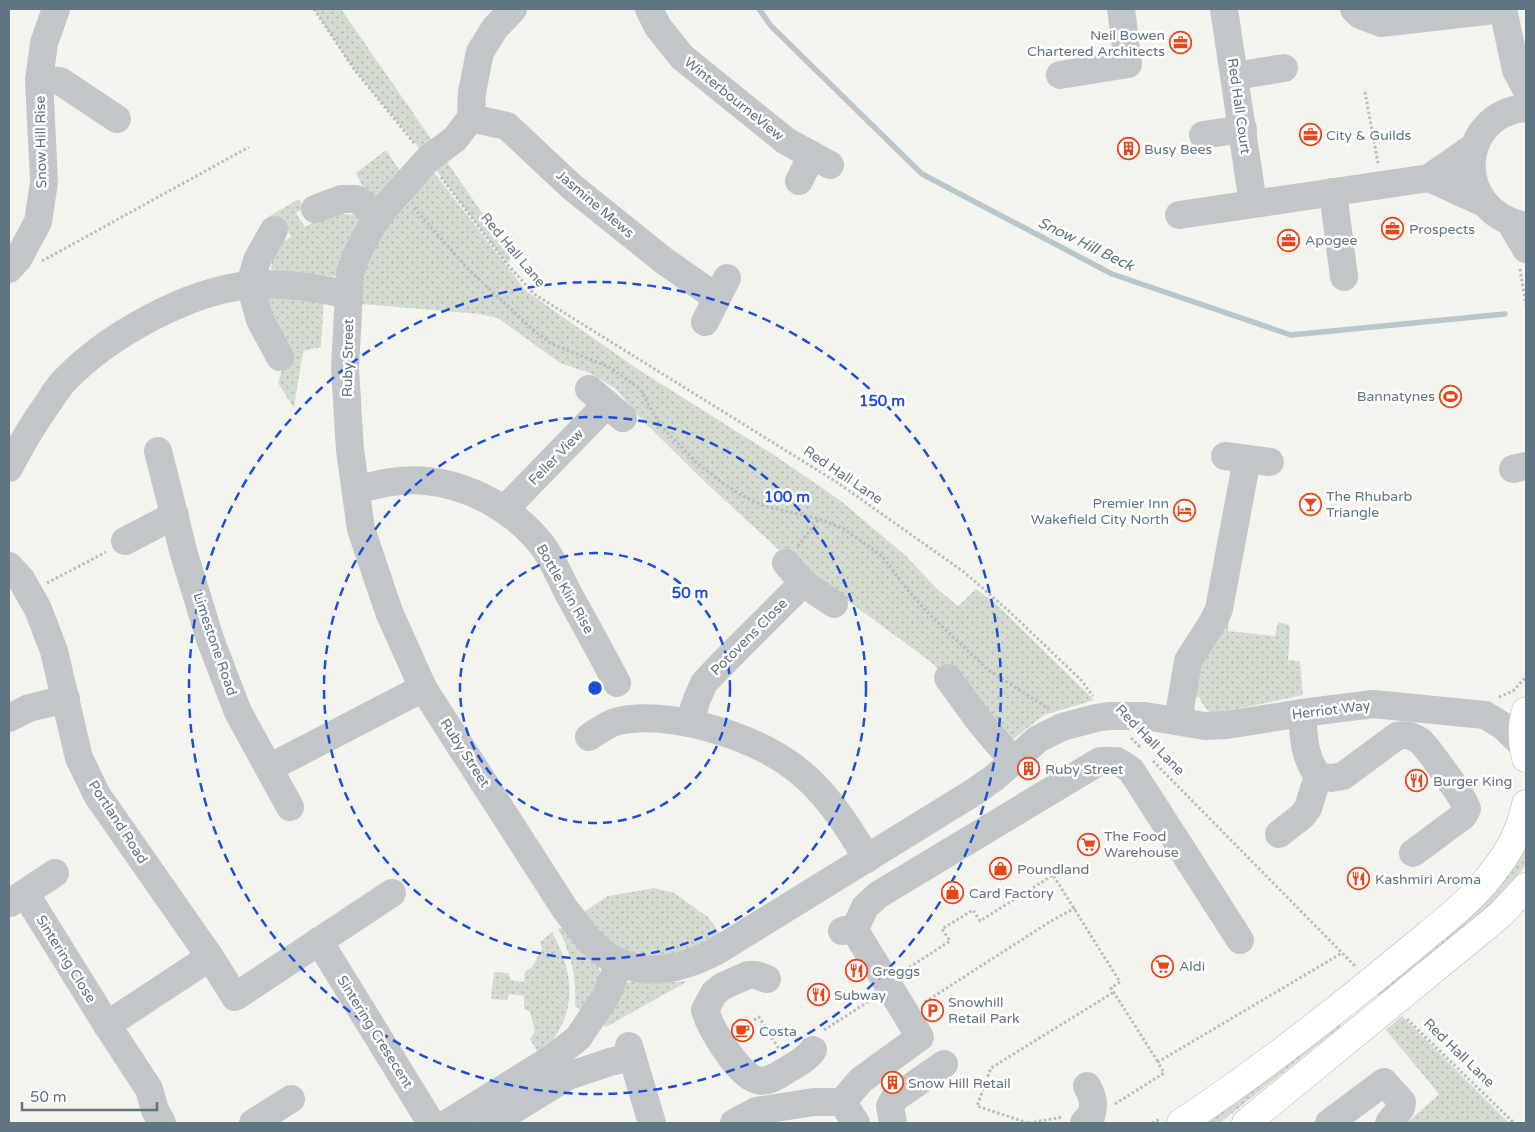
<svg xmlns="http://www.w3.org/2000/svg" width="1535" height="1132" viewBox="0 0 1535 1132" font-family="'Varela Round',sans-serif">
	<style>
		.grass { fill: url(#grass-dots) }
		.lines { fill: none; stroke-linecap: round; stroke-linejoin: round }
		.stream { stroke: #b9c6ca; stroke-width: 5.5 }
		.highway-casing { stroke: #b3b6b9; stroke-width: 29 }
		.path { stroke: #babcbe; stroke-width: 3; stroke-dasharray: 2.5 2.5; stroke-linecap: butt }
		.minor { stroke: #c3c6c9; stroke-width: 28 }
		.highway { stroke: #fff; stroke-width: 28 }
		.ring { fill: none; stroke: #1d4ed8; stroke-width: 2.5; stroke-dasharray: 9 6 }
		.labels { text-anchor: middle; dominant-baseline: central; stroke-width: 5; stroke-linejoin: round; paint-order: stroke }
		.poi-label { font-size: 14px; fill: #617481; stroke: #fff; text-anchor: start }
		.street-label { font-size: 14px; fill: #617481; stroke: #fff }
		.water-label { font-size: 15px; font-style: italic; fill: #5d777f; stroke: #fff }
		.centre { fill: #1d4ed8; stroke: #fff; stroke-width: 2.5 }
		.ring-label { font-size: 15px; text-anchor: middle; font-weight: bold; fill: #1d4ed8; stroke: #fff; stroke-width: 5; stroke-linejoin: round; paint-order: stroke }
	</style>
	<defs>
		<pattern id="grass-dots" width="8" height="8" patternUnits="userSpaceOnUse" patternTransform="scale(1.25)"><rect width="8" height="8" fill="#d4dbd0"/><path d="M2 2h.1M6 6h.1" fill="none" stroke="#afb6ae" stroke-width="1.8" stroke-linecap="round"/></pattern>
	</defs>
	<rect width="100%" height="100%" fill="#f4f4ef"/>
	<g class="grass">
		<polygon points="314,9 341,9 512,256 507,264 428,159 354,69"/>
		<polygon points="386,150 404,177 372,205 356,173"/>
		<polygon points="432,170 526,291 636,368 774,455 841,501 906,556 936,588 958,606 976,589 995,603 1094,700 1044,715 1002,748 948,678 931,662 779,550 704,481 642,420 616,389 590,373 560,363 498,318 480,314 361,304 357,281 382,225"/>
		<polygon points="299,199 304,208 296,213 305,227 331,212 368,217 342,277 271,271 273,247 291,237 282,222 273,227 268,217"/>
		<polygon points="260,297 324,298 321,347 303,351 294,408 278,383 286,356"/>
		<path d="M1229,617l-1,14 47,5 3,-14 11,3 1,4 -2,31 12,1 3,34 -89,19c-9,-4 -11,-9 -15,-17l-6,-1 8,-32z"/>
		<polygon points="1526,833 1526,865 1498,899 1380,997 1374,989"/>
		<polygon points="654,888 674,893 708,917 722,936 688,955 624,957 582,913 608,896"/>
		<path d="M566,927l30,36 5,10 -14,41 -12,-8c2,-27 -4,-54 -17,-77z"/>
		<path d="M552,932c25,46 25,85 -12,124l-10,-17 5,-8 -5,-19 -6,-3v-13l-15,-2 -2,6 -16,-1 3,-27 14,1 3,7 13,2 1,-10 8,-6 9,-17 -2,-7z"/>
		<polygon points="635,981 661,983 688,981 606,1027 600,1023 624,983"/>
		<polygon points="1402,1016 1509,1123 1407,1123 1439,1094 1386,1030"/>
		<polygon points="1335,1017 1341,1026 1220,1123 1194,1123"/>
	</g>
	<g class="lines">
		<polyline class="stream" points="759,9 771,26 922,174 1112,274 1291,335 1505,314"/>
		<defs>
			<g id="highway">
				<path d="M1526,711c-5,16 -4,31 0,47"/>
				<path d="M1181,1123c77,-51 150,-108 221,-167 33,-28 69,-53 94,-88 15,-19 25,-40 30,-64"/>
				<polyline points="1246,1123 1500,915 1526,887"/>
			</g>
		</defs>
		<use href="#highway" class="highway-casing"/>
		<g class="path">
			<polyline points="314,9 354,69 414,143"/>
			<polyline points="1365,92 1378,163"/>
			<polyline points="441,177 507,264 534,294 838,483 964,572 1010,612 1082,681 1093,696"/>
			<polyline points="414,208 469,270 530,327 550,343 611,368 640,389 660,425 697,463 721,482 741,495 764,506 819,519 844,529 882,556 910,593 931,616 988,670 1049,709"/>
			<polyline points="42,261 249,147"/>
			<polyline points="1520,269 1526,305"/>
			<polyline points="798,546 819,519"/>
			<polyline points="47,583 106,552"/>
			<polyline points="1499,697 1513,691 1526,677"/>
			<polyline points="1131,738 1140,747"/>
			<polyline points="1153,761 1356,967"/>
			<polyline points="905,970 950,941 942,929 973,910 980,921 1053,875 1120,982 1111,988 1158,1062"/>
			<polyline points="925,1002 1051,921 1075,908"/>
			<polyline points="1407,1019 1514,1123"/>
			<polyline points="754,1020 759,1017 779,1049"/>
			<polyline points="824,1030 871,1000"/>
			<polyline points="1115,1104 1164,1073 1158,1062 1342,953"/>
			<polyline points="1028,1123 977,1106 991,1068 1114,992"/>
			<polyline points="1029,1123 1063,1117"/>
			<polyline points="1152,1123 1160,1119"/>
		</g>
		<g class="minor">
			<path d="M513,9l-18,19 -15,24 -8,40 -1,26 -16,21 -27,20 -39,44 -15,19 -18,34 -6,17 -5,95 5,82 11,79 28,83 34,76 142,221c12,15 24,34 41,46 36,24 73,15 109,-3l259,-160 20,-14 44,-39 24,-12 34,-9 13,-2h36l60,10 22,-1 75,-12 71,-9 112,11 18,11 20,19"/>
			<polyline points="649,9 658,27 682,57 786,141 830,165"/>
			<polyline points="1224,9 1253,204"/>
			<polyline points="1354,9 1360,15 1381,23 1503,9"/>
			<polyline points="1503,9 1516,70 1526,89"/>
			<polyline points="1060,75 1128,64 1121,9"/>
			<polyline points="1235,76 1284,68"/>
			<polyline points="39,80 60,81 117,119"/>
			<path d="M1526,108c-70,6 -75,104 0,118"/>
			<polyline points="471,118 507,126 572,187 663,260 717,298"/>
			<polyline points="1203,135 1243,129"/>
			<polyline points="1429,178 1484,203"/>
			<polyline points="799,181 812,155"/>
			<polyline points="1333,192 1344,277"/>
			<polyline points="315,209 342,199 356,199 379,215"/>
			<polyline points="1179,215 1429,178 1475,146"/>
			<polyline points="1510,222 1526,249"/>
			<polyline points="274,230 257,260 250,285 260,320 280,357"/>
			<polyline points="9,269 18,259 38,222 44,182 39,80 44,43 56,9"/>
			<polyline points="705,322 727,278"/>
			<polyline points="589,389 623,418"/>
			<polyline points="158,451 184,554 210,639 238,712 290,807"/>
			<polyline points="1225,456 1270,462"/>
			<path d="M9,468c11,-22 23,-42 37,-62 6,-8 11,-18 18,-25 43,-45 123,-90 186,-96 34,-3 66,2 98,10"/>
			<polyline points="1513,469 1526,466"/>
			<path d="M356,490c22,-6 47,-12 71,-9 46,5 91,31 118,68 9,14 16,30 23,44 17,30 33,60 49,90"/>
			<polyline points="504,510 607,404"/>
			<polyline points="125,541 175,515"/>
			<polyline points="786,563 803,583 834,604"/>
			<polyline points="9,566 21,579 38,609 54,651 79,758 97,795 210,957 235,997 392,893"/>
			<polyline points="948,678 980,722 1013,761"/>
			<path d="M1302,713c2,24 1,42 16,63l13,2 12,-2 54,-40c9,-2 15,-1 23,5 8,7 45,58 47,68l-4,7 -50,37"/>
			<polyline points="9,718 29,708 66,699"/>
			<polyline points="1178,721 1188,661 1214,620 1219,609 1247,459"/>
			<polyline points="689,723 697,699 704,683 720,666 803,583"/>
			<path d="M589,737c8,-5 17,-12 26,-15 50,-13 131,12 173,41 34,23 59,61 79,96"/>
			<polyline points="269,768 423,688"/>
			<polyline points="1279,834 1302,816 1308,808 1318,776"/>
			<polyline points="25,893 107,1025"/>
			<polyline points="10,903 55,873"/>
			<polyline points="854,931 865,907 878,895 1100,761 1117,761 1131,770 1240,940"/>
			<polyline points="319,941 431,1123"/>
			<path d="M767,979l-11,-4h-8l-25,11 -9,7 -9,17c5,18 33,65 52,70 10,3 20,-4 28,-9 10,-6 21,-11 28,-21"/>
			<polyline points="629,1046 652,1123"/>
			<path d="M842,1102l19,-22 59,-43 -63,-103c-6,-4 -8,-6 -15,-3"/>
			<polyline points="842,1102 856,1123"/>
			<polyline points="162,1123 155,1110 149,1089 107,1025 210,957"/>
			<polyline points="253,1123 291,1099"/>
			<polyline points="448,1123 551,1059 578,1038 605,998 620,962"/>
			<polyline points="492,1123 568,1076 610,1062 632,1057"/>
			<polyline points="734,1123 756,1111 814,1102 842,1102"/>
			<polyline points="893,1123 890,1106 895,1098 944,1064"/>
			<path d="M1084,1123l5,-6h2c4,-12 2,-20 -4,-31"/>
			<polyline points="1329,1123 1384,1082 1402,1102 1401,1108 1389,1123"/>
		</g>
		<use href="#highway" class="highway"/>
	</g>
	<g class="ring">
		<circle cx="595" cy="688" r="135"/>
		<circle cx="595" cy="688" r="271"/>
		<circle cx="595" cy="688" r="406"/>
	</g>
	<defs>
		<symbol id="office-ring" viewBox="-11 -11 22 22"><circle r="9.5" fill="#fff" stroke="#e8451a" stroke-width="1.5"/><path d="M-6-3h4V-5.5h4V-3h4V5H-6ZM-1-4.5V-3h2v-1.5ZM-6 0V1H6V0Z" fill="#e8451a"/></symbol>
		<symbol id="building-ring" viewBox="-11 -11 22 22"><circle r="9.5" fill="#fff" stroke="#e8451a" stroke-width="1.5"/><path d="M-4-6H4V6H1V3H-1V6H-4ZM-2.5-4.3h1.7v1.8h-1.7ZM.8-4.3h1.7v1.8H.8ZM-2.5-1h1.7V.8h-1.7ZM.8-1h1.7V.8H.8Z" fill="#e8451a"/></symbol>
		<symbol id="stadium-ring" viewBox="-11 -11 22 22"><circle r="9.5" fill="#fff" stroke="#e8451a" stroke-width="1.5"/><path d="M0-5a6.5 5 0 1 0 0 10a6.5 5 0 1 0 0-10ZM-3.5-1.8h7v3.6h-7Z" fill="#e8451a"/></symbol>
		<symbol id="bar-ring" viewBox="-11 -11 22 22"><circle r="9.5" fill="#fff" stroke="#e8451a" stroke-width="1.5"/><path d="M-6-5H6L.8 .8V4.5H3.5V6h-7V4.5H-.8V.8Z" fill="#e8451a"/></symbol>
		<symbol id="hotel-ring" viewBox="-11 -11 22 22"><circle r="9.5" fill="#fff" stroke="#e8451a" stroke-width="1.5"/><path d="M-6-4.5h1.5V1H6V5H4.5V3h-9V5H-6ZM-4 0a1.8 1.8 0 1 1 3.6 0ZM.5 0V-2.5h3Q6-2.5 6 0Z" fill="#e8451a"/></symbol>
		<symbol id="restaurant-ring" viewBox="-11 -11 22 22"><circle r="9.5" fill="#fff" stroke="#e8451a" stroke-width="1.5"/><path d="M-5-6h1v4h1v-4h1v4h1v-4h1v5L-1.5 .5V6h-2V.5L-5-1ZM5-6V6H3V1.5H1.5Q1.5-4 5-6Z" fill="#e8451a"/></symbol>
		<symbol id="supermarket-ring" viewBox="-11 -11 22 22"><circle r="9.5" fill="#fff" stroke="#e8451a" stroke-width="1.5"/><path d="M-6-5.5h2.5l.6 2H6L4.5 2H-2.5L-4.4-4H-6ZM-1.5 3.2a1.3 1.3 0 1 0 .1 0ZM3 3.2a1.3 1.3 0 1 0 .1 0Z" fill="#e8451a"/></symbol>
		<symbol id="shop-ring" viewBox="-11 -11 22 22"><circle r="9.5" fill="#fff" stroke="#e8451a" stroke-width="1.5"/><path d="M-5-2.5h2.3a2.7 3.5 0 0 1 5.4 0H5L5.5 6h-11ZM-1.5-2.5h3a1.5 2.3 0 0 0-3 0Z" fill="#e8451a"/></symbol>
		<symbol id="parking-ring" viewBox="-11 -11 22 22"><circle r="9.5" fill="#fff" stroke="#e8451a" stroke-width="1.5"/><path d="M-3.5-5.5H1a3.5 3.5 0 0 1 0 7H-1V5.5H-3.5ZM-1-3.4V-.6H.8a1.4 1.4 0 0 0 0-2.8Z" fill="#e8451a"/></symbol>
		<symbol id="cafe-ring" viewBox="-11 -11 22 22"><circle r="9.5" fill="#fff" stroke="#e8451a" stroke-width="1.5"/><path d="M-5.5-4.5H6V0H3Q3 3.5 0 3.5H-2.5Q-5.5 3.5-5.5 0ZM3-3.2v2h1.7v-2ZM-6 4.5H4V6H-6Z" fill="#e8451a"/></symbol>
	</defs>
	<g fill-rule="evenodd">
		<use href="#office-ring" x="1168" y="30" width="25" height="25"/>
		<use href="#office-ring" x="1298" y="122" width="25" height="25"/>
		<use href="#building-ring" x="1116" y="136" width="25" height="25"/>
		<use href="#office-ring" x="1380" y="216" width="25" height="25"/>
		<use href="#office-ring" x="1276" y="228" width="25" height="25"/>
		<use href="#stadium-ring" x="1438" y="384" width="25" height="25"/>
		<use href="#bar-ring" x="1298" y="492" width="25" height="25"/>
		<use href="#hotel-ring" x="1172" y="498" width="25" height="25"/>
		<use href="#building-ring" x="1016" y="756" width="25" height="25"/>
		<use href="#restaurant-ring" x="1404" y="768" width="25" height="25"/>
		<use href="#supermarket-ring" x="1076" y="832" width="25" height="25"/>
		<use href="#shop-ring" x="988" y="856" width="25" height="25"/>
		<use href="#restaurant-ring" x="1346" y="866" width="25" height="25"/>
		<use href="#shop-ring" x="940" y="880" width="25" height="25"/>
		<use href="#supermarket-ring" x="1150" y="954" width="25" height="25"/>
		<use href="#restaurant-ring" x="844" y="958" width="25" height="25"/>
		<use href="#restaurant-ring" x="806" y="982" width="25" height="25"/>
		<use href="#parking-ring" x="920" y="998" width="25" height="25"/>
		<use href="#cafe-ring" x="730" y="1018" width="25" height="25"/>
		<use href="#building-ring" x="880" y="1070" width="25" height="25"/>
	</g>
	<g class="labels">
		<g class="poi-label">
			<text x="1165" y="35" text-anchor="end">Neil Bowen<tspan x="1165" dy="16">Chartered Architects</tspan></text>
			<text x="1326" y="135">City &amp; Guilds</text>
			<text x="1144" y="149">Busy Bees</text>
			<text x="1409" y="229">Prospects</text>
			<text x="1305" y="240">Apogee</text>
			<text x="1435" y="396" text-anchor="end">Bannatynes</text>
			<text x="1326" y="496">The Rhubarb<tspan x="1326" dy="16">Triangle</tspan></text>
			<text x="1169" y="503" text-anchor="end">Premier Inn<tspan x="1169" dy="16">Wakefield City North</tspan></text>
			<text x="1045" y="769">Ruby Street</text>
			<text x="1433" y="781">Burger King</text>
			<text x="1104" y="836">The Food<tspan x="1104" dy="16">Warehouse</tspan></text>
			<text x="1017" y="869">Poundland</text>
			<text x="1375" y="879">Kashmiri Aroma</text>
			<text x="969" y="893">Card Factory</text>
			<text x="1179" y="966">Aldi</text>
			<text x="872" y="971">Greggs</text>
			<text x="834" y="995">Subway</text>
			<text x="948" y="1002">Snowhill<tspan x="948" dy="16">Retail Park</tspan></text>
			<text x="759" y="1031">Costa</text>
			<text x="908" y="1083">Snow Hill Retail</text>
		</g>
		<g class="street-label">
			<text transform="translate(734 99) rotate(39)">WinterbourneView</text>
			<text transform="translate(1239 106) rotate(82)">Red Hall Court</text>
			<text transform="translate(41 142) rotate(-91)">Snow Hill Rise</text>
			<text transform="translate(595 204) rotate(40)">Jasmine Mews</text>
			<text transform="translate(513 250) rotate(50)">Red Hall Lane</text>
			<text transform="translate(348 358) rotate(-89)">Ruby Street</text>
			<text transform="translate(556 457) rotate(-46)">Feller View</text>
			<text transform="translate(843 475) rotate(34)">Red Hall Lane</text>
			<text transform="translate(565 589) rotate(60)">Bottle Klin Rise</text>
			<text transform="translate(749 637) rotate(-45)">Potovens Close</text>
			<text transform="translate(215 644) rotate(71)">Limestone Road</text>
			<text transform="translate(1331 710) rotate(-7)">Herriot Way</text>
			<text transform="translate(1150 740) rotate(46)">Red Hall Lane</text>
			<text transform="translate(465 753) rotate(57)">Ruby Street</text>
			<text transform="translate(118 822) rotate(57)">Portland Road</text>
			<text transform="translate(66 959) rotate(58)">Sintering Close</text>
			<text transform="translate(375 1032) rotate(58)">Sintering Cresecent</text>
			<text transform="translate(1459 1053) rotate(44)">Red Hall Lane</text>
		</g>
		<g class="water-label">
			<text transform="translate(1086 244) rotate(26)">Snow Hill Beck</text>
		</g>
	</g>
	<circle cx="595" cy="688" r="8" class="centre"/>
	<g class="ring-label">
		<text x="882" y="406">150 m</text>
		<text x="787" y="502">100 m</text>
		<text x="690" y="598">50 m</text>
	</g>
	<rect width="1535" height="1132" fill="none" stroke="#617481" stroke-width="20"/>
	<path d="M22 1102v8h135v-8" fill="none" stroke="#617481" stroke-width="2.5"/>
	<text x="30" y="1102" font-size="15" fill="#617481" stroke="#ffffff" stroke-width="4" paint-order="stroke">50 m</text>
</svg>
